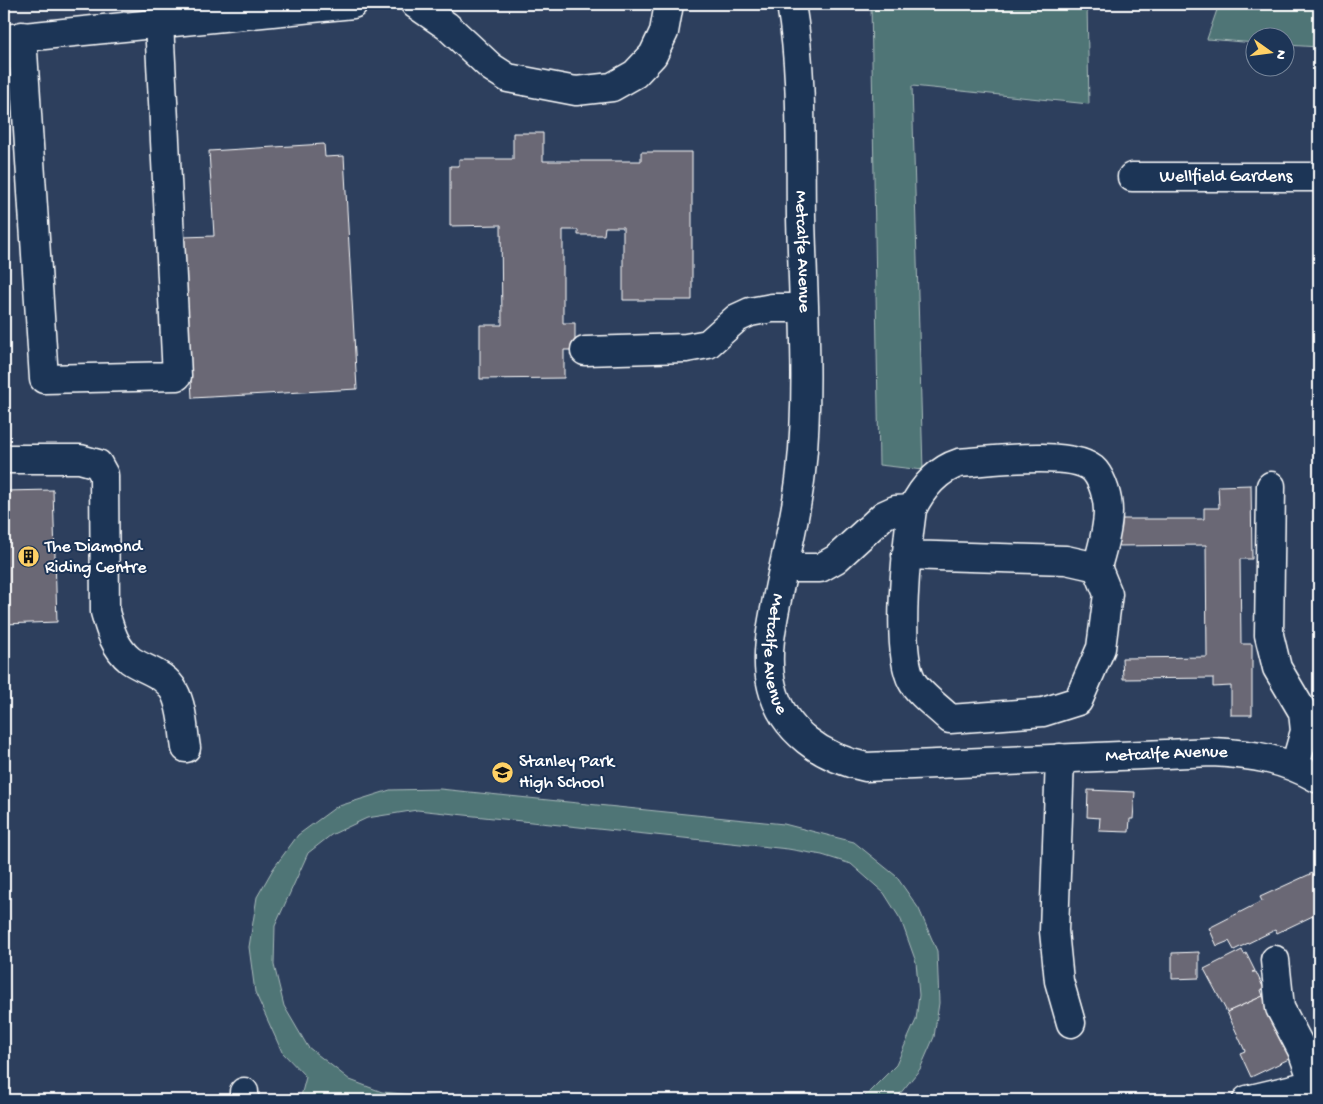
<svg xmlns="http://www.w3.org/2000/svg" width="1323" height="1104" viewBox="0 0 1323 1104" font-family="'Gochi Hand',sans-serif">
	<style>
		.green { fill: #507576; stroke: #a8baba }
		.building { fill: #6b6875; stroke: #fff }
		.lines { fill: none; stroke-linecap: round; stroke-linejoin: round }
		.minor-casing { stroke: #fff; stroke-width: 31 }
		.minor { stroke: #1d3557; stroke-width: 28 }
		.labels { text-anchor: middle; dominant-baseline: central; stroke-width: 4; stroke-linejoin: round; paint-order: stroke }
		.street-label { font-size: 18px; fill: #fff; stroke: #1d3557 }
		.poi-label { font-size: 18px; fill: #fff; stroke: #1d3557; text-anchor: start }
	</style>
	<rect width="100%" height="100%" fill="#2d3f5d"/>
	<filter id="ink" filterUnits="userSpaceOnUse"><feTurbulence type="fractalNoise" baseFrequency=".02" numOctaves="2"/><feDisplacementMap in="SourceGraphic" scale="10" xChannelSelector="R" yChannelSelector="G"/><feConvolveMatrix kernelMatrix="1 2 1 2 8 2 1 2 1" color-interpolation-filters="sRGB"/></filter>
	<g filter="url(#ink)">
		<g class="green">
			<polygon points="871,4 1087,4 1089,104 912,86 923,470 879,465"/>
			<polygon points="1219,4 1319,4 1319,47 1286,45 1286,38 1256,38 1255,43 1207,39"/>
			<polygon points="440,789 784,824 854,842 896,876 919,909 937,951 939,1003 934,1037 920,1069 895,1100 861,1100 896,1065 916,1020 919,995 916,962 901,920 884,893 851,864 822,855 788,849 417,810 367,818 331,835 308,853 275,926 274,965 284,1006 308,1047 350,1080 382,1092 466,1100 300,1100 306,1077 282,1052 255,992 249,947 257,897 273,869 298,835 336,807 390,790"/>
		</g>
		<g class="building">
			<polygon points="513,133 543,133 543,161 641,161 641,152 692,152 692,300 623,300 623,227 605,227 604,235 578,235 578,230 563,230 563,323 575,323 575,350 564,350 564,378 480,379 480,325 502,325 501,225 450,226 450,166 459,166 459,159 513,159"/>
			<polygon points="324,144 325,157 344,156 357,389 192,398 183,237 214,236 209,151"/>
			<polygon points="1251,485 1252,559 1240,559 1241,644 1252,644 1252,715 1231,715 1231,686 1213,687 1213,678 1123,679 1122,658 1207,657 1206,545 1116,546 1116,519 1204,519 1204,508 1219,508 1218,486"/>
			<polygon points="53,490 57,622 4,624 4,491"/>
			<polygon points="1088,790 1135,792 1133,819 1130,819 1129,832 1099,831 1100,818 1087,817"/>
			<polygon points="1319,870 1319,913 1277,933 1275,930 1234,950 1229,941 1217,946 1209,928 1262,901 1260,897"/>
			<polygon points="1242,950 1244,954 1246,953 1255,971 1252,972 1256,972 1264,989 1261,990 1263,996 1227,1012 1204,969"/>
			<polygon points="1199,952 1199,978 1172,979 1172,953"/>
			<polygon points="1263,996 1291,1058 1251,1077 1240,1053 1245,1051 1227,1012"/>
		</g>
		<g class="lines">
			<defs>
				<g id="minor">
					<polyline points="415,4 447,26 491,67 508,78 576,91 612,87 635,74 653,55 664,32 669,4"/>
					<path id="s1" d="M791,4c12,69 9,143 10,213 2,84 9,171 0,255 -4,39 -14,78 -22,117 -6,31 -15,66 -7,98 11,45 51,71 94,80l346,-15c41,2 72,7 107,27"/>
					<polyline points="22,36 44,379 177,376 159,23"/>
					<polyline points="4,39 353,4"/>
					<path id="s2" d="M1132,177h187"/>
					<polyline points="585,351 686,348 708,344 737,318 750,312 772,308 803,308"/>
					<path d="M4,459h76l18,5 6,11 1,137c5,18 10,36 25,48 14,10 35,13 44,31 9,16 9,40 12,57"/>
					<polyline points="1271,486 1269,635 1277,668 1303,712 1305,731 1295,766"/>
					<path d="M906,555l160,5 31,7 11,27 -7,54 -23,53 -35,11 -93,7c-10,-10 -32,-26 -38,-38 -17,-31 -5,-135 0,-172"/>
					<path d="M784,568h36l16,-9 48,-44 11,-5 17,-1c10,-20 25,-39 47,-46 28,-2 118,-14 136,8 8,10 13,27 13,40 0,19 -6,38 -11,56"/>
					<polyline points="1060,758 1054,931 1059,981 1071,1023"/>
					<polyline points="1275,960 1280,1008 1302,1050 1314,1084"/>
					<polyline points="244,1092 244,1100"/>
					<polyline points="1247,1100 1319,1083"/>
				</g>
			</defs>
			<use href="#minor" class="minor-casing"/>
			<use href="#minor" class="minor"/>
		</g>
	</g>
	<defs>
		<symbol id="building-disc" viewBox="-11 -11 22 22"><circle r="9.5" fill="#ffd166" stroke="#1d3557"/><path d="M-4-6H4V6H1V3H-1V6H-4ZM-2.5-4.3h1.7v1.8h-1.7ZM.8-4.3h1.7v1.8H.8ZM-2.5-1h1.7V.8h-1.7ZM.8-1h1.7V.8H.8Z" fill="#111"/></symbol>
		<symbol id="school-disc" viewBox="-11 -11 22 22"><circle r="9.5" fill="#ffd166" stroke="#1d3557"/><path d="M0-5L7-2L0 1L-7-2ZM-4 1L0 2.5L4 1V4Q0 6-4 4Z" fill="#111"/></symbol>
	</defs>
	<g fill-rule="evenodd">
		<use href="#building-disc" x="16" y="544" width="25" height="25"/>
		<use href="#school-disc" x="490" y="760" width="25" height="25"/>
	</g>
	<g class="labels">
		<g class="street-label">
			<text stroke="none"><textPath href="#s2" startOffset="94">Wellfield Gardens</textPath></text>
			<text stroke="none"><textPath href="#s1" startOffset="248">Metcalfe Avenue</textPath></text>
			<text stroke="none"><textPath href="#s1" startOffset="654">Metcalfe Avenue</textPath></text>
			<text stroke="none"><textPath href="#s1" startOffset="1118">Metcalfe Avenue</textPath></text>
		</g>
		<g class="poi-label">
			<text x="45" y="547">The Diamond<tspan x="45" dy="21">Riding Centre</tspan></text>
			<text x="519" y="762">Stanley Park<tspan x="519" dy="21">High School</tspan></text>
		</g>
	</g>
	<rect width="1323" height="1104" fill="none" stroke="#1d3557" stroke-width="20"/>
	<rect x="10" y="10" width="1303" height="1084" fill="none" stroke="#fff" stroke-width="2" filter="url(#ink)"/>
	<g transform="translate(1270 52) rotate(104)"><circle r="24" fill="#1d3557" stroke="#77869a"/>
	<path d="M0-4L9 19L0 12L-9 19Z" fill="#ffd166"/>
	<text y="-8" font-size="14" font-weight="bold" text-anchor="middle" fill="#ffffff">N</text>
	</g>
</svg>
